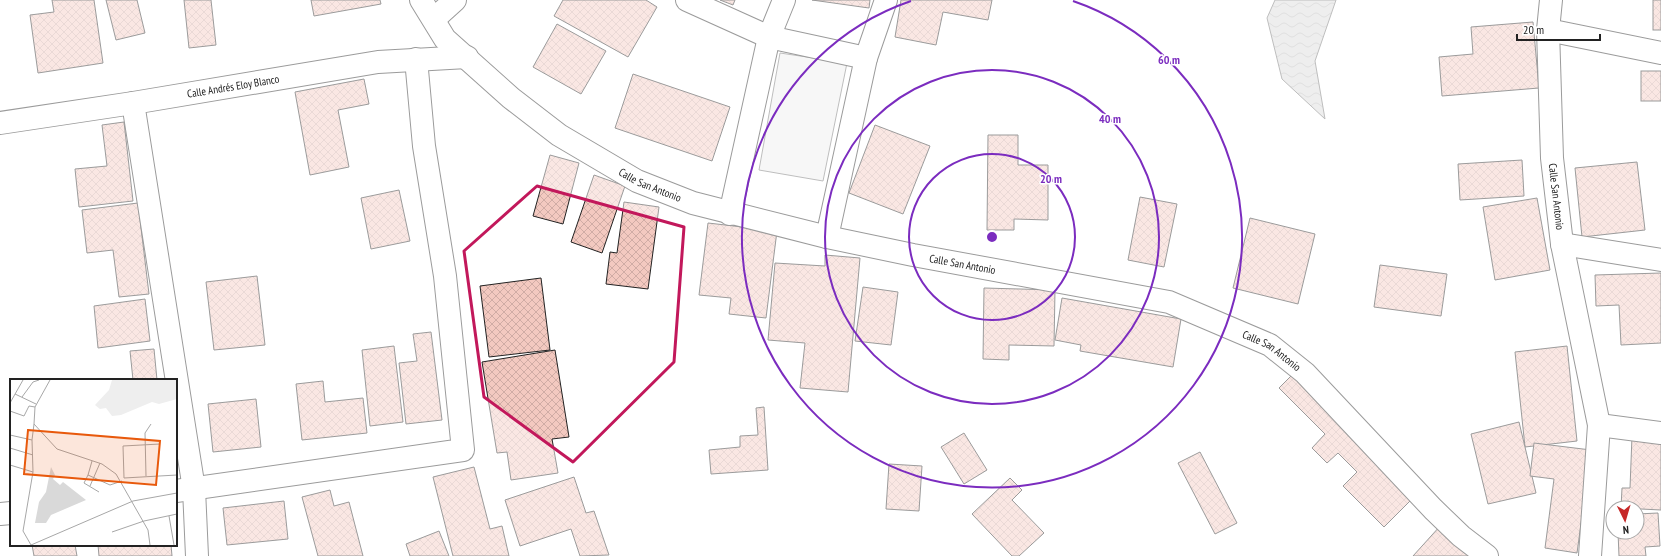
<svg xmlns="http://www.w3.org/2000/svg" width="1661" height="556" viewBox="0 0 1661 556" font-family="'PT Sans Narrow',sans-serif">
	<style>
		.green { fill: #eee; stroke: #6f6f6f }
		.water { fill: url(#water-waves); stroke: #6f6f6f }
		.building { fill: url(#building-cross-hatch); stroke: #222 }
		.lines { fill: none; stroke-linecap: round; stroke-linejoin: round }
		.minor-casing { stroke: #222; stroke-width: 24 }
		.minor { stroke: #fff; stroke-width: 22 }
		.marked { fill: none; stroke: #c2185b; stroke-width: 3; stroke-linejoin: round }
		.ring { fill: none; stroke: #7b2cbf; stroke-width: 2 }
		.labels { text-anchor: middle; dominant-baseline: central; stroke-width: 3; stroke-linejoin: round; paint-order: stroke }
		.street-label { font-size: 11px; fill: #222; stroke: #fff }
		.inset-road { fill: none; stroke: #a7a7a7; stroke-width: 1 }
		.view { fill: #e8590c; fill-opacity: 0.15; stroke: #e8590c; stroke-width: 2 }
		.inset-edge { fill: none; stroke: #222; stroke-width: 2 }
		.centre { fill: #7b2cbf; stroke: #fff; stroke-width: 2 }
		.ring-label { font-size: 12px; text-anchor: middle; font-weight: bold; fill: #7b2cbf; stroke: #fff; stroke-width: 3; stroke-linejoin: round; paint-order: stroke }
	</style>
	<defs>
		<pattern id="water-waves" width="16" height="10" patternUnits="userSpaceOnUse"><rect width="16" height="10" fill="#d9d9d9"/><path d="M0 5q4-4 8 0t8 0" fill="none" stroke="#bababa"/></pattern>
		<pattern id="building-cross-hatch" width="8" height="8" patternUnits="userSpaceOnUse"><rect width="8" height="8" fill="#f3c9c0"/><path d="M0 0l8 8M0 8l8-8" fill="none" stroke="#d0aca5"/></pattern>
	</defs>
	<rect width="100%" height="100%" fill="#fff"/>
	<polygon class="green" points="780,53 847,63 823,181 759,170"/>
	<polygon class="water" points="1275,0 1336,0 1315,61 1325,119 1282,79 1267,18"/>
	<g class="building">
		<polygon points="52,0 94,0 103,63 38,73 30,15 54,12"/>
		<polygon points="106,0 137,0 145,33 116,40"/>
		<polygon points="184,0 211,0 216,45 189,48"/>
		<polygon points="311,0 380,0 381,4 314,16"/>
		<polygon points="563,0 646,0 657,7 628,57 554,16"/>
		<polygon points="720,0 735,0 733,5"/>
		<polygon points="812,0 870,0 869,8"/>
		<polygon points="901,0 992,0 988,20 943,12 936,45 895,37"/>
		<rect x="1653" y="0" width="8" height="30"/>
		<polygon points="1533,22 1539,88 1442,96 1439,57 1473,54 1471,27"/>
		<polygon points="557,24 606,51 581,94 533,67"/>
		<rect x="1641" y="71" width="20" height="30"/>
		<polygon points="633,74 730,107 712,161 615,128"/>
		<polygon points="364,79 369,104 338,110 349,167 310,175 295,92"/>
		<polygon points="124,122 133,201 79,207 75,169 107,166 102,125"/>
		<polygon points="875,125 930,146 903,214 849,193"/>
		<polygon points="988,135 1018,135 1018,165 1048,165 1048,220 1014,219 1014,230 987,230"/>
		<polygon points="550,155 579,163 563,224 533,216"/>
		<polygon points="1522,160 1524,196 1460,200 1458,164"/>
		<polygon points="1637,162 1645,230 1582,237 1575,168"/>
		<polygon points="594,175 625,186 602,253 571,242"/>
		<polygon points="399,190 410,241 371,249 361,198"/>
		<polygon points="1140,197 1177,204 1164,267 1128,260"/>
		<polygon points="1537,198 1550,270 1495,280 1483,207"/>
		<polygon points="624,202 659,207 648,289 606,284 610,252 617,253"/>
		<polygon points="138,203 149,294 119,297 113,250 87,253 82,210"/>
		<polygon points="1250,218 1315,234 1298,304 1233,288"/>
		<polygon points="708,223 777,231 766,318 729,314 731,298 699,295"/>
		<polygon points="825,255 860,258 848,392 800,388 805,343 768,340 775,263 825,266"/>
		<polygon points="1380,265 1447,274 1441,316 1374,307"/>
		<polygon points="1661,273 1661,343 1621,345 1619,305 1596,306 1595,275"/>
		<polygon points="257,276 265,345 214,350 206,282"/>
		<polygon points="541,278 550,350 489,357 480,286"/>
		<polygon points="863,287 898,292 891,345 855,341"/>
		<polygon points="984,288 1055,290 1054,346 1009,345 1009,360 983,359"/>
		<polygon points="1062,298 1181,319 1173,367 1080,351 1081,345 1055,340"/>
		<polygon points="145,299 150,341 98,348 94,306"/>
		<polygon points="431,332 442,420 406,424 399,363 417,361 413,334"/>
		<polygon points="394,346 403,422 370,426 362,350"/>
		<polygon points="1567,346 1577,441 1525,447 1515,352"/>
		<polygon points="154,349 157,380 133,380 130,351"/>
		<polygon points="555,350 569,437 552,439 558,473 511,480 507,452 497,453 482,362"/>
		<polygon points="1294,373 1417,494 1384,527 1343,486 1357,472 1338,453 1327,463 1312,448 1325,434 1279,388"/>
		<polygon points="323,381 325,402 363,398 367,433 302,440 296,384"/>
		<polygon points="256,399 261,447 213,452 208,404"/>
		<polygon points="764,407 768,470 711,474 709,450 740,447 740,436 758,435 756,408"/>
		<polygon points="1519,422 1536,493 1488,504 1471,434"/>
		<polygon points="964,433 987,470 964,484 941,447"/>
		<polygon points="1632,436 1661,438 1661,510 1621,508 1622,488 1630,488"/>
		<polygon points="1534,443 1591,450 1577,553 1545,548 1554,479 1530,476"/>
		<polygon points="1200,452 1237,523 1215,534 1178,463"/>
		<polygon points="889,464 922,466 919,511 886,509"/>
		<polygon points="474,467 490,529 502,526 509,556 453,556 433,477"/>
		<polygon points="574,477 586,513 594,511 609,555 580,556 571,529 520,546 505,500"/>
		<polygon points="1010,478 1022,490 1012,500 1044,533 1019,556 1012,556 972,514"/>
		<polygon points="330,490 334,506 349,502 363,556 318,556 302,497"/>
		<polygon points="284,501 288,539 227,545 223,508"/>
		<polygon points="1658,513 1660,546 1645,547 1646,556 1619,556 1618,532 1637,532 1637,514"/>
		<polygon points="1441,525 1477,556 1413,556"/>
		<polygon points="439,531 449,556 410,556 406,544"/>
		<polygon points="32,545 75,545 77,556 34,556"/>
		<polygon points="98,545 171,545 172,556 99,556"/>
	</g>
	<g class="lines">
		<defs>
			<g id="minor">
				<path id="s1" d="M421,0l24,39 66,59 48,37 78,46 56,22 134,34 86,18 256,47 101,43 35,28 128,136 28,27 26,20"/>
				<polyline points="687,0 769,37 866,58 827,237"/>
				<path id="s2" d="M1551,0l-3,30 4,128 10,86 37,181 -9,131"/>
				<polyline points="434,19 455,0"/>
				<polyline points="1548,30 1661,53"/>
				<polyline points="866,58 886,0"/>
				<polyline points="133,103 194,489 197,556"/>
				<path id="s3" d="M0,123l133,-20 245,-41 89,-5"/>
				<polyline points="730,214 769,37 784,0"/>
				<polyline points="1562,244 1661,260"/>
				<polyline points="1599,425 1661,433"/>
				<polyline points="176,491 463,450 445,276 424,146 416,59"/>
				<polyline points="0,514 11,513"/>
			</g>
		</defs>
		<use href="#minor" class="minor-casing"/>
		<use href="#minor" class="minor"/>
	</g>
	<path d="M0 0H1661V556H0ZM537,186l147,41 -10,135 -101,100 -89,-65 -20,-146z" fill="#fff" fill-opacity=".55" fill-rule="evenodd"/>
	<path class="marked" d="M537,186l147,41 -10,135 -101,100 -89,-65 -20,-146z"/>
	<g class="ring">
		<circle cx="992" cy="237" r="83"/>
		<circle cx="992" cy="237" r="167"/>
		<path d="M1073 1A250 250 0 1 1 911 1"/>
	</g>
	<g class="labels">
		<g class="street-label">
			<text stroke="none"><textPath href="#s3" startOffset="236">Calle Andrés Eloy Blanco</textPath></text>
			<text stroke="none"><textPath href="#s1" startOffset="299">Calle San Antonio</textPath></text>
			<text stroke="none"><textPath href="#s2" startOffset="197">Calle San Antonio</textPath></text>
			<text stroke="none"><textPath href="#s1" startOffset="622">Calle San Antonio</textPath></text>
			<text stroke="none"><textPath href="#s1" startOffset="946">Calle San Antonio</textPath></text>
		</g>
	</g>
	<g transform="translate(10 379)">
		<rect width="167" height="167" fill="#fff"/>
		<path d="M102,1h65v19l-18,5 -7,-2 -31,13 -9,1 -6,-8 -6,1 -5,-4 14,-15z" fill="#eee"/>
		<path d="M41,88l4,8 -2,4 7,6 3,-3 23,18 -35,15 -5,8h-11l4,-21 7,-10z" fill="#d9d9d9"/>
		<path class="inset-road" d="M40,1l-15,27 -1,17 23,25 45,15 14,10 32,56 2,15M5,15l21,10M12,18l11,-15 6,-2M0,24l13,-23M0,32l14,5 5,-10 6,1M0,56l22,5M0,69l23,7M82,82l-4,14 22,10 12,-4M0,86l23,7M78,96l-4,8 15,9M136,97l-1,-43 6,-9M114,99l-1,-32 37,-2M114,99l53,-3M80,107l10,-23M159,137l5,29M102,153l32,-11 33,-7M21,166l102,-44 44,-8M21,166l-8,-14 10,-59 -1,-32 2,-16"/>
		<path class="view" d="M18,51l132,11 -4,44 -132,-11z"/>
		<rect width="167" height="167" class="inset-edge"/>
	</g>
	<circle cx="992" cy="237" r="6" class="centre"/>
	<g class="ring-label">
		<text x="1169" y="64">60 m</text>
		<text x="1110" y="123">40 m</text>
		<text x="1051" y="183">20 m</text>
	</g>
	<g transform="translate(1625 520) rotate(175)"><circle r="19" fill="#ffffff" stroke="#a7a7a7"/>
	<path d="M0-3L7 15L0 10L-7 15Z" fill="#c62828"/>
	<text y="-6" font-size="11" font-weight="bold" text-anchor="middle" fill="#222222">N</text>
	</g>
	<path d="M1517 34v6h83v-6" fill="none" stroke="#222222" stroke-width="2"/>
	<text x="1523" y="34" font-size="12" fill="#222222" stroke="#ffffff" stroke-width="3" paint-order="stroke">20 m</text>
</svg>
